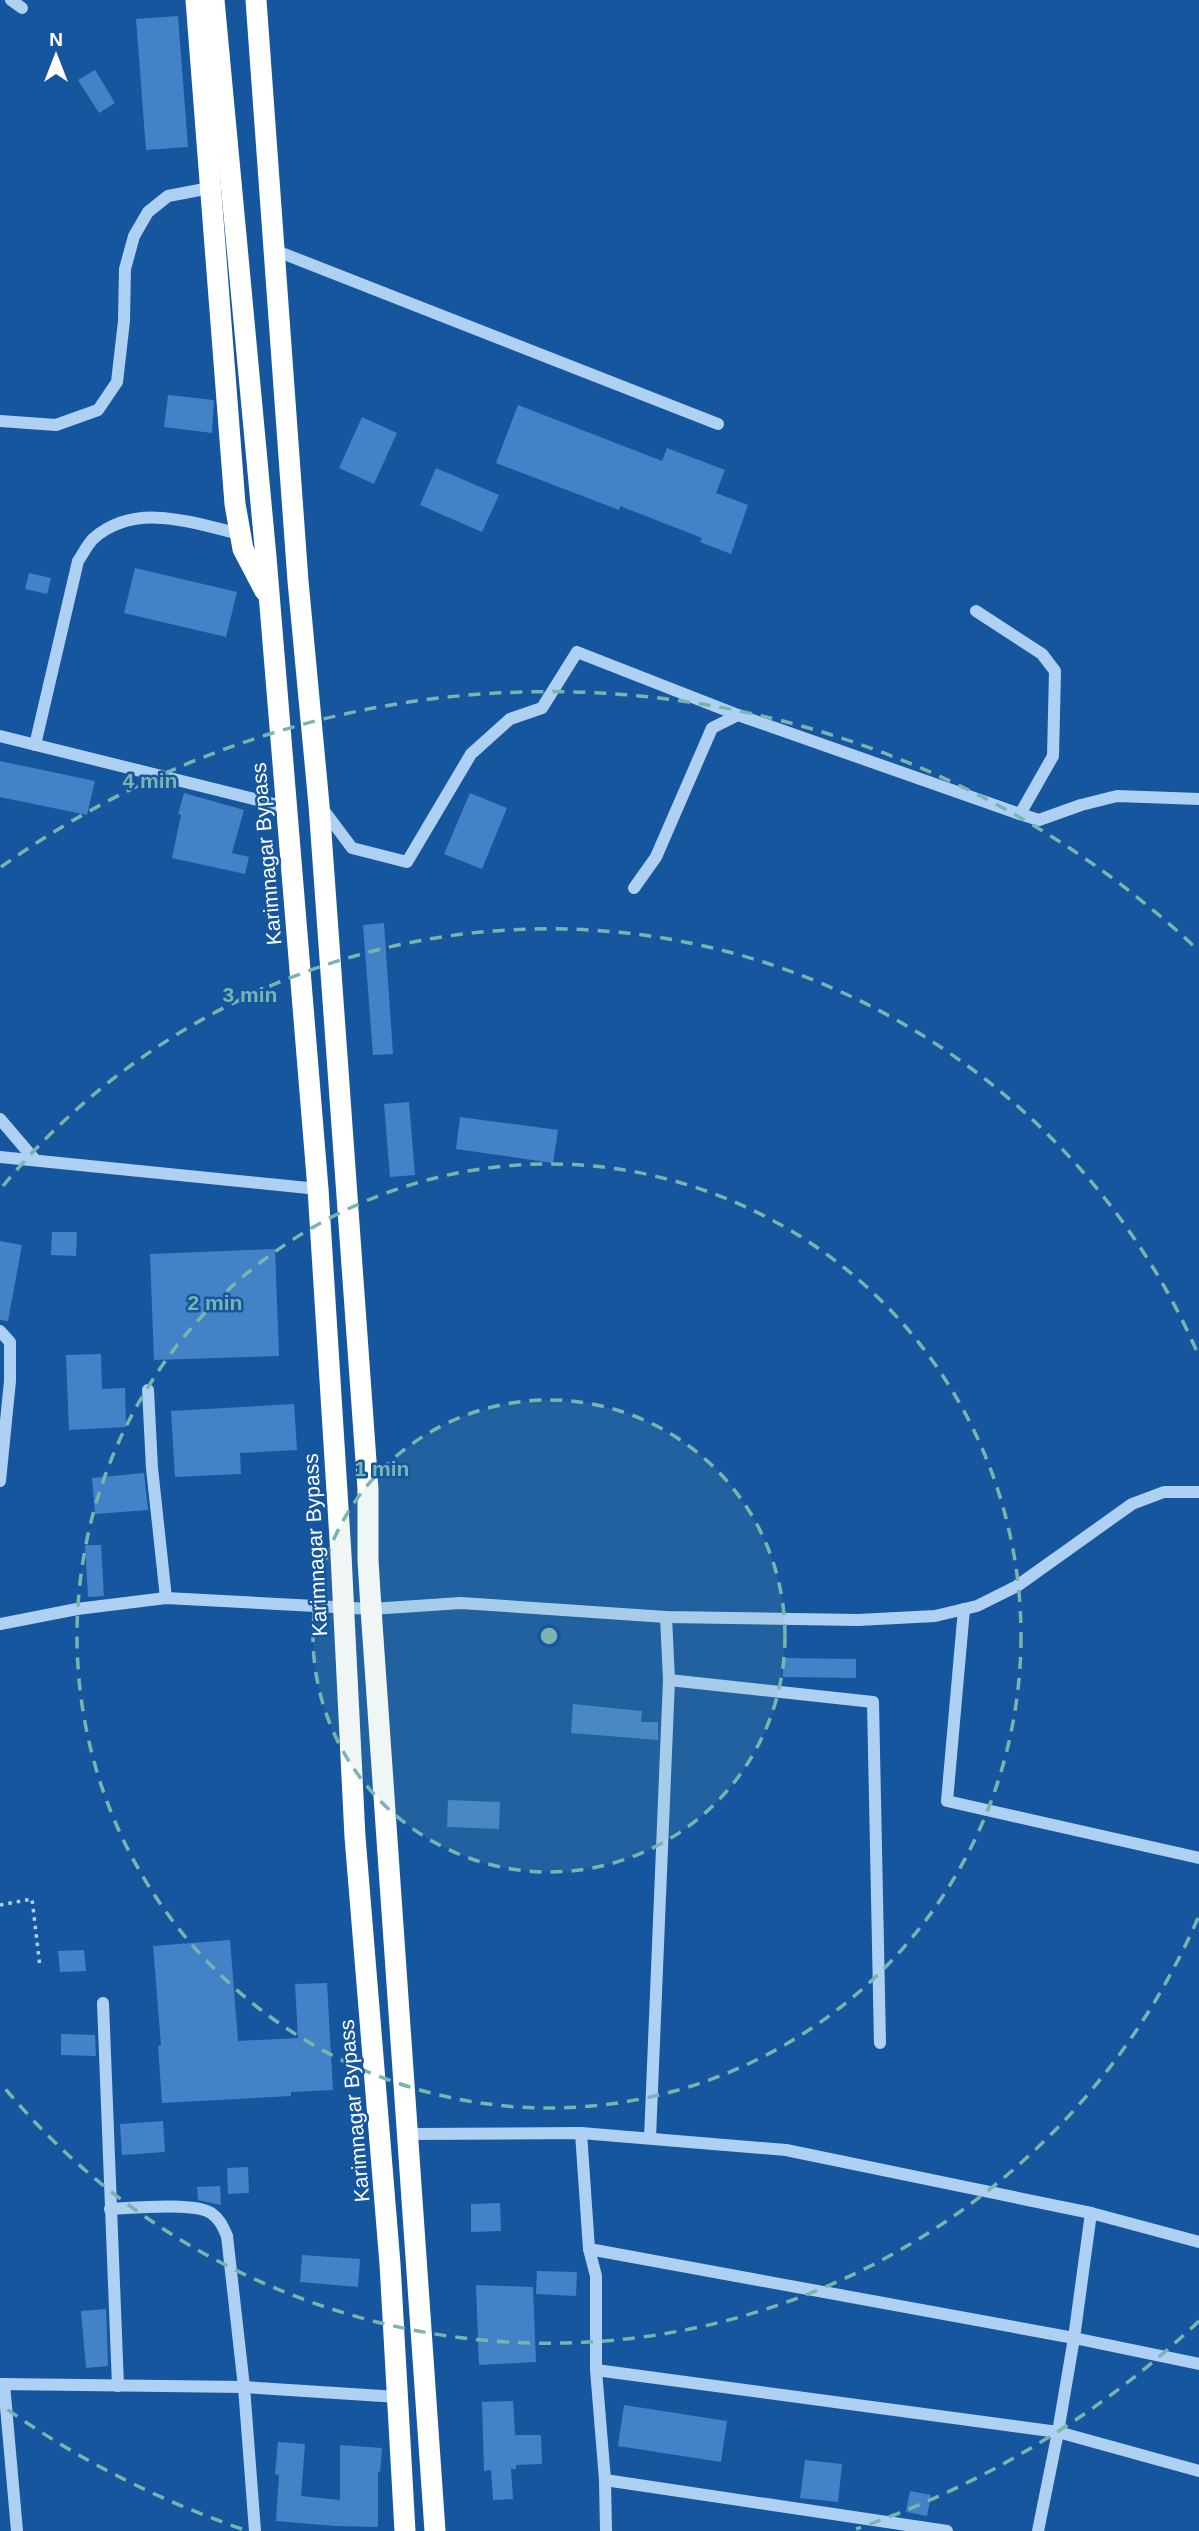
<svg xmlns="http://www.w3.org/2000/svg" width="1199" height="2531" viewBox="0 0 1199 2531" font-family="Helvetica,sans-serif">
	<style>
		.building { fill: #4382c6 }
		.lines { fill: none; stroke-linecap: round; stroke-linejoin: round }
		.path { stroke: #aed0f3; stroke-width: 3.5; stroke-dasharray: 3.5 5; stroke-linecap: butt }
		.minor { stroke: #aed0f3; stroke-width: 12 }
		.highway { stroke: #fff; stroke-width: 21 }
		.ring { fill: none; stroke: #7bb4af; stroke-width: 3.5; stroke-dasharray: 12 9 }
		.labels { text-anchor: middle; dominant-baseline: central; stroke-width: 5; stroke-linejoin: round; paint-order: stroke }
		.street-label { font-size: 21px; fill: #fff; stroke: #15569f }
		.centre { fill: #7bb4af; stroke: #15569f; stroke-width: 3.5 }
		.ring-label { font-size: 21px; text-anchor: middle; font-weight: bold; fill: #7bb4af; stroke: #15569f; stroke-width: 5; stroke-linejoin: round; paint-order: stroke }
	</style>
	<rect width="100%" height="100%" fill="#15569f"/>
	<g class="building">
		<polygon points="178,16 188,147 146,150 136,19"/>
		<polygon points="95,70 115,103 99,113 78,80"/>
		<polygon points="168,395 214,400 212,433 164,427"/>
		<polygon points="518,405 662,461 667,448 725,470 716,493 748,505 731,554 700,542 702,538 620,506 619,510 496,463"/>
		<polygon points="362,417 397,433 374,484 339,468"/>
		<polygon points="436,468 499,495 482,532 420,505"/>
		<polygon points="135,568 237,592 226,637 124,613"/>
		<polygon points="29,573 51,578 47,594 25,589"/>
		<polygon points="0,761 95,781 87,815 0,797"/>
		<polygon points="184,793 244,810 232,853 249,857 245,874 172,858 181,815 178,814"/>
		<polygon points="470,793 507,808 482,869 444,854"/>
		<polygon points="384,923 393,1054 373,1055 363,925"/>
		<polygon points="409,1102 415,1175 390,1177 384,1104"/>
		<polygon points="460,1117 558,1130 553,1163 456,1149"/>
		<polygon points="52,1232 77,1232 76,1256 51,1255"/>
		<polygon points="0,1241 22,1245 8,1321 0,1320"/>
		<polygon points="275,1249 279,1356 154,1360 150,1254"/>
		<polygon points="101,1354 102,1389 125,1388 126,1427 69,1430 66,1355"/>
		<polygon points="294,1404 297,1450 240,1453 241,1474 175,1477 171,1411"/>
		<polygon points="144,1473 148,1510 95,1514 92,1478"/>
		<polygon points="85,1545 101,1545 104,1596 88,1597"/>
		<polygon points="783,1658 856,1659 856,1678 783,1677"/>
		<polygon points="573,1704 642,1711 641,1722 658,1722 658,1740 571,1733"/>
		<polygon points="448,1800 500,1802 499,1829 447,1827"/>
		<polygon points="230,1940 238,2041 298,2038 295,1984 327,1983 333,2090 291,2092 291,2096 162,2103 158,2046 161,2045 153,1946"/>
		<polygon points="84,1950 86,1971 60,1972 58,1951"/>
		<polygon points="61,2034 95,2035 96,2056 61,2055"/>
		<polygon points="163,2121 165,2152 122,2155 120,2124"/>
		<polygon points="248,2167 249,2193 228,2194 227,2168"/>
		<polygon points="220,2186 221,2205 198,2200 197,2187"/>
		<polygon points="500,2203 501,2231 471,2232 471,2204"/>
		<polygon points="302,2255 360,2259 358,2287 300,2282"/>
		<polygon points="537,2271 577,2272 576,2296 536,2294"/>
		<polygon points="476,2285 533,2287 536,2362 479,2365"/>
		<polygon points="106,2309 108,2366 86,2368 81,2311"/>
		<polygon points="513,2401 515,2435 541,2435 542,2464 516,2465 516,2469 511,2469 513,2499 493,2500 491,2470 484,2471 482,2402"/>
		<polygon points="624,2405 727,2421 721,2462 618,2446"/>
		<polygon points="278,2442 305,2444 301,2496 340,2500 340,2445 382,2448 380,2472 378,2472 378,2527 335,2526 276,2521 279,2475 275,2474"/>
		<polygon points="805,2460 842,2464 838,2502 800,2498"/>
		<polygon points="910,2491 931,2495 927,2516 906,2512"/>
	</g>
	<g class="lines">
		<polyline class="path" points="0,1905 32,1899 40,1967"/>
		<g class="minor">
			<polyline points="11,0 22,8"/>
			<polyline points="274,250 718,424"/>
			<polyline points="0,421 56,425 98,410 117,382 124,321 125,269 134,236 148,212 168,196 210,188"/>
			<polyline points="0,736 286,807"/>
			<path d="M35,745l43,-184c5,-7 9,-16 15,-22 42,-38 100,-16 147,-5"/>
			<polyline points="322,808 352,848 407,862 471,754 510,719 542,708 577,652 738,715 1020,814 1053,756 1055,671 1042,654 976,611"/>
			<polyline points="1020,814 1039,820 1081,805 1117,796 1199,799"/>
			<polyline points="634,888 656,857 712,728 738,715"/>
			<polyline points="0,1119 35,1160"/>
			<polyline points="0,1157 318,1189"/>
			<polyline points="0,1331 10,1342 10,1381 0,1481"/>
			<polyline points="148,1390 152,1468 166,1598"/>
			<polyline points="964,1609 947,1801 1199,1858"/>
			<polyline points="666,1617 669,1680 873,1702 880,2043"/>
			<polyline points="0,1624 77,1609 166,1598 371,1609 461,1603 666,1617 858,1620 935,1616 977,1606 1017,1586 1132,1504 1164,1492 1199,1492"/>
			<polyline points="103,2003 118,2386"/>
			<polyline points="581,2133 786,2150 1091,2213 1199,2242"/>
			<polyline points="409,2134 581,2133 589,2249 596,2276 596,2370 605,2480 606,2531"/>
			<polyline points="650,2138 669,1680"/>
			<path d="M110,2209c22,-1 85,-7 101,4 9,6 12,14 16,23l17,151 11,144"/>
			<polyline points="1091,2213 1074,2338 1199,2364"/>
			<polyline points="589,2249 1074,2338 1058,2432 596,2370"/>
			<polyline points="0,2384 244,2387 398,2397"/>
			<polyline points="4,2384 17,2531"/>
			<polyline points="605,2480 947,2531"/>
			<polyline points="1038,2531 1058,2432 1199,2471"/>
		</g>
		<g class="highway">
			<polyline points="196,0 235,504 243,549 265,591"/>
			<polyline points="214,0 266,557 318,1189 341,1555 355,1837 390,2264 405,2531"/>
			<polyline points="256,0 298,581 319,805 368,1489 368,1560 371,1609 435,2531"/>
		</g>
	</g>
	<circle cx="549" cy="1636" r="236" fill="#7bb4af" fill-opacity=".12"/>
	<g class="ring">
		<circle cx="549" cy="1636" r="236"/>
		<circle cx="549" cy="1636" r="472"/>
		<path d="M1198 1918A708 708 0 0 1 3 2086M3 1186A708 708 0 0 1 1198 1354"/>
		<path d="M1199 2321A944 944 0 0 1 856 2529M242 2529A944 944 0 0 1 1 2405M1 867A944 944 0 0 1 1199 951"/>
	</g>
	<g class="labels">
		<g class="street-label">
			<text transform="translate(266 854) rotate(-95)">Karimnagar Bypass</text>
			<text transform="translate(315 1545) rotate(-93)">Karimnagar Bypass</text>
			<text transform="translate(354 2111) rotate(-95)">Karimnagar Bypass</text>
		</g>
	</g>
	<circle cx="549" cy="1636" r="10" class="centre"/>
	<g class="ring-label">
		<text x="150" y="788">4 min</text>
		<text x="250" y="1002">3 min</text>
		<text x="215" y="1310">2 min</text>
		<text x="382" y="1476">1 min</text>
	</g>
	<g transform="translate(56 56)" stroke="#15569f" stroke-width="5" paint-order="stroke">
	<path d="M0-5L12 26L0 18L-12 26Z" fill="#ffffff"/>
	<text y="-10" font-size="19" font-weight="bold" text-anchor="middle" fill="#ffffff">N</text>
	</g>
</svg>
